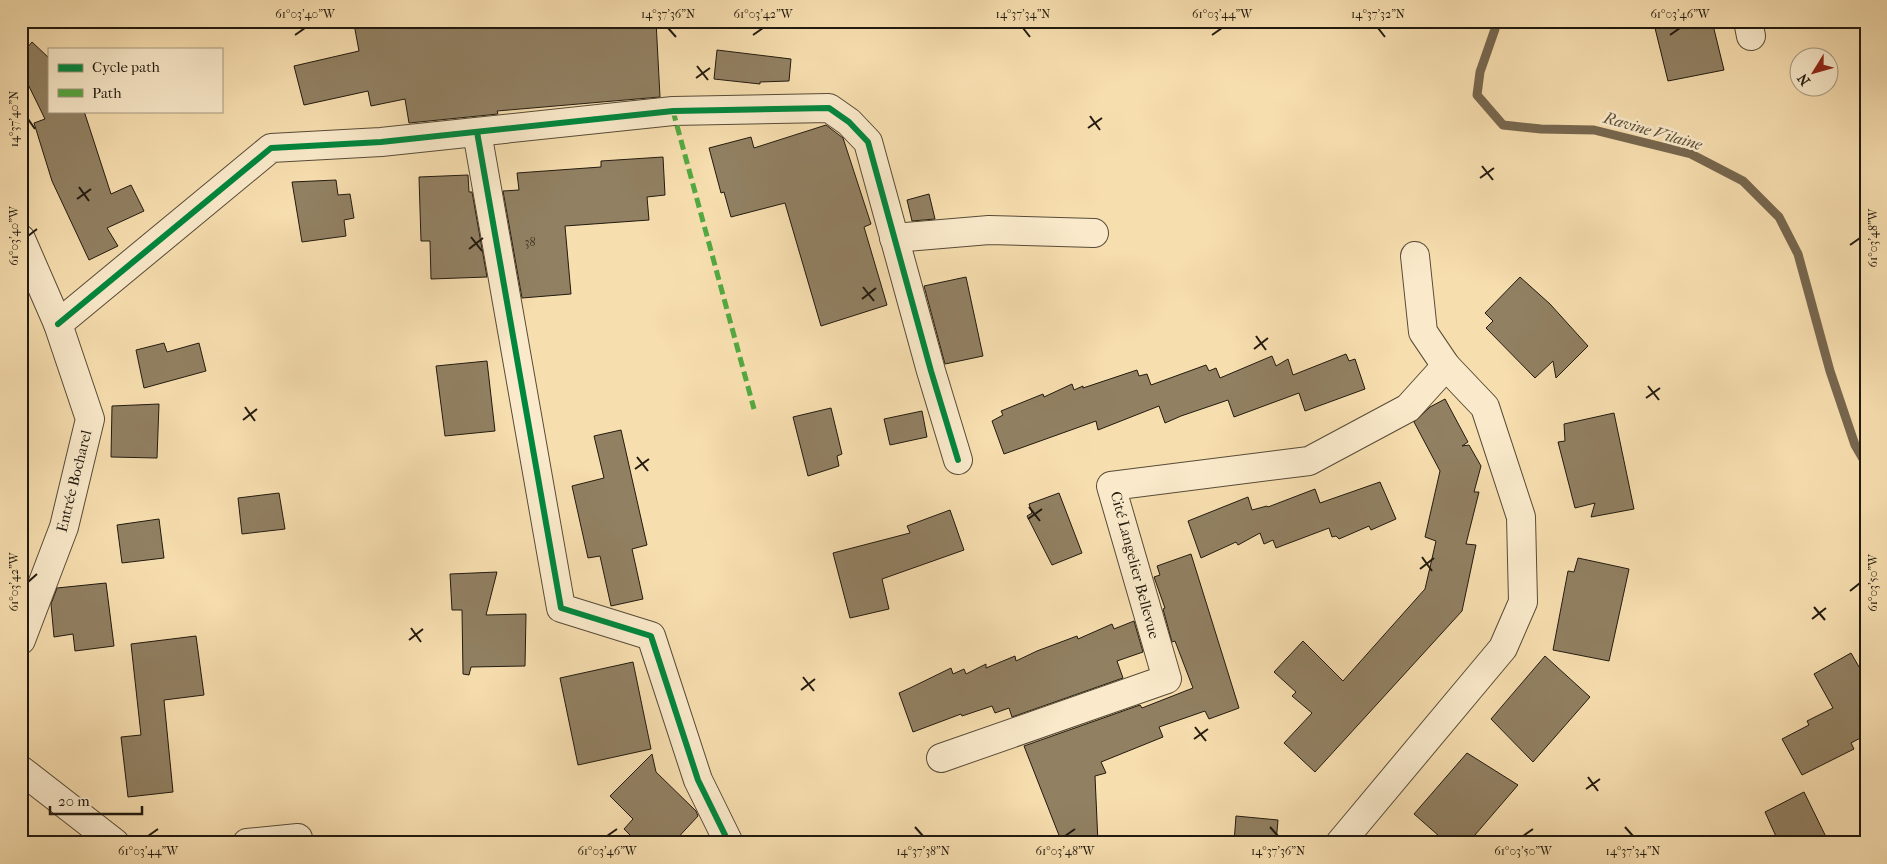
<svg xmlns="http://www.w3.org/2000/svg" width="1887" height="864" viewBox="0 0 1887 864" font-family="'IM FELL French Canon',serif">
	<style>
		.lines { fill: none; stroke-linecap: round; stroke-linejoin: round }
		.stream { stroke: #77674f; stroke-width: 9 }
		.building { fill: #918062; stroke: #221a0f }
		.minor-casing { stroke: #574b37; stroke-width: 30 }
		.minor { stroke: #faeacb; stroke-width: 28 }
		.quiet { stroke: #53a941; stroke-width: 5; stroke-dasharray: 10 5; stroke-linecap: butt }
		.cycleway-casing { stroke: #faeacb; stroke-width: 9 }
		.cycleway { stroke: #00873e; stroke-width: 6 }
		.ticks { fill: none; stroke: #221a0f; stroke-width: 2 }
		.labels { text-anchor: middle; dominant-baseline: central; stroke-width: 5; stroke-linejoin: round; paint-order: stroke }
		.number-label { font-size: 12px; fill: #3e3424 }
		.street-label { font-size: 15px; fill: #221a0f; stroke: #faeacb }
		.water-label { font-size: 16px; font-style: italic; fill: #5a4e39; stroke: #faeacb }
		.neatline { fill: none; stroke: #221a0f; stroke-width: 2 }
		.ticks-label { font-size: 12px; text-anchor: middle; fill: #221a0f }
	</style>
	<rect width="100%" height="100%" fill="#f7deaf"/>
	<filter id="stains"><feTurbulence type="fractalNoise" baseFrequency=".004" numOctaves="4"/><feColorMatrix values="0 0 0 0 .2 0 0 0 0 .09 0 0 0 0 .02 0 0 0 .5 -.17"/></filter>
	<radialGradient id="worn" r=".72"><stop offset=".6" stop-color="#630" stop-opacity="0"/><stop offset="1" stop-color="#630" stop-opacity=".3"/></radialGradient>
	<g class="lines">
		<polyline class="stream" points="1496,21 1495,29 1480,72 1477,95 1503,125 1541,129 1594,130 1691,154 1743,181 1779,217 1798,254 1830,371 1855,445 1866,464"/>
	</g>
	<g class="building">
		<polygon points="370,21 656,21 660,97 497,111 498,114 409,123 405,99 371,106 368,91 304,105 294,66 359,51 354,24"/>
		<polygon points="1667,21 1712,21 1724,70 1668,81 1654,24"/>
		<polygon points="32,42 49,58 49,111 84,111 111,194 131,185 144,211 107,228 118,246 89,260 52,181 34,123 45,119 21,70 21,55"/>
		<polygon points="717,50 791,59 789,81 760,82 760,84 714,79"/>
		<polygon points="826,125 843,138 871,224 864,227 887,305 821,326 785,203 731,217 724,192 721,193 709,148 751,137 754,148"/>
		<polygon points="663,157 665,195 647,197 649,220 565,226 571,294 522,298 503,191 519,190 517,173 601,167 601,161"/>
		<polygon points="468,175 469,192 472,192 487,277 431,279 430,241 421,241 419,177"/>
		<polygon points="336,180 338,195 350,194 354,218 344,220 346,236 302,242 292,182"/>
		<polygon points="929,194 935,219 912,221 907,200"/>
		<polygon points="966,277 983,356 945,364 924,286"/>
		<polygon points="1520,277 1550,304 1588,346 1556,378 1553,361 1535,378 1486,328 1493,321 1485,313"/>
		<polygon points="164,343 167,352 199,343 206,371 144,388 136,350"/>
		<polygon points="1346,354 1349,361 1355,359 1365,389 1305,411 1299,393 1234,417 1228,400 1181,416 1165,423 1159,406 1098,430 1096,421 1004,454 992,421 1003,415 1001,411 1043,394 1044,397 1072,384 1074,390 1083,386 1083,388 1137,370 1139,376 1147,374 1151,385 1206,365 1209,371 1216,368 1220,378 1272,356 1276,366 1288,359 1293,375"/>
		<polygon points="487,361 495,431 445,436 436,366"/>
		<polygon points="1445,399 1468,442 1462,446 1469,445 1481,466 1474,492 1479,492 1466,544 1476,545 1462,611 1315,772 1284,743 1312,713 1292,696 1296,692 1274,672 1303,641 1343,681 1425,589 1436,541 1425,537 1440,471 1414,422 1430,407"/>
		<polygon points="159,404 157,458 111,457 112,406"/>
		<polygon points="831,408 842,454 837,456 839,466 808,476 793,417"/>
		<polygon points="922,411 927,437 890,445 884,419"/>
		<polygon points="1614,413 1634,509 1591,517 1595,503 1575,508 1558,442 1565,441 1564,424"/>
		<polygon points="621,430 647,545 632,549 643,599 611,606 600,556 588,558 572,486 604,478 594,436"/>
		<polygon points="1380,482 1396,519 1371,530 1369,526 1339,539 1336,536 1332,537 1329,528 1276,548 1273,540 1264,544 1260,533 1238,545 1236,542 1201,558 1188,521 1248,497 1252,510 1267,506 1268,507 1315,489 1320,503"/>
		<polygon points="279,493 285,529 242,534 238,498"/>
		<polygon points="1059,493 1082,553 1052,565 1027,516 1032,513 1029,504"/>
		<polygon points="950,510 964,550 882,579 889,609 850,618 833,553 910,533 907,526"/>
		<polygon points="159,519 164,558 122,563 117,525"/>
		<polygon points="1191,554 1239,708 1209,719 1205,711 1159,727 1163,737 1101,762 1106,773 1095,776 1098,843 1062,843 1024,746 1140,705 1142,708 1193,688 1175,641 1172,642 1163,609 1165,608 1154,577 1160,575 1157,566"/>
		<polygon points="1578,558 1629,569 1609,661 1553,650 1568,571 1574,572"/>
		<polygon points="497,572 486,615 526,614 525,666 471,667 469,675 463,674 462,610 452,610 450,574"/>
		<polygon points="106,583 114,646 75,651 73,634 54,637 51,604 57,588"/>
		<polygon points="1134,621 1143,652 1117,661 1123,678 1012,717 1009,708 995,713 992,706 962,716 961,714 913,732 899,693 910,688 951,668 953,674 964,669 966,674 986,664 986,668 1015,656 1016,661 1037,651 1077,636 1078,639 1112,624 1114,629"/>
		<polygon points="196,636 204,695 164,700 173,792 128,797 121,737 141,735 131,644"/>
		<polygon points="1851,653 1866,679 1866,735 1851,743 1854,749 1802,775 1782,739 1809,725 1807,721 1833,708 1814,674"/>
		<polygon points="1545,656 1590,697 1533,762 1491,719"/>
		<polygon points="633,662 651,749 578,765 560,678"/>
		<polygon points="1467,753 1518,785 1468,843 1447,843 1414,814"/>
		<polygon points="652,754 656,772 696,811 698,816 673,843 638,843 624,829 633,819 610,796"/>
		<polygon points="1804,792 1829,843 1779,843 1765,812"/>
		<polygon points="1236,816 1278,820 1276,843 1234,843"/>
	</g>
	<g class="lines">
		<defs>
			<g id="minor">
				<polyline points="1748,21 1751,36"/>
				<polyline points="477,132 561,608 651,636 698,780 729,843"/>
				<polyline points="894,238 989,230 1094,233"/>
				<polyline points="21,239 58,324 90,419 64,527 21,640"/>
				<polyline points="58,324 271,148 381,142 673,111 829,108 849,122 868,142 931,371 958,460"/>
				<polyline points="941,758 1167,679 1111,486 1309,461 1408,408 1446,366"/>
				<polyline points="21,770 115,843"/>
				<polyline points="247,843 298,838"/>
				<polyline points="1340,843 1503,648 1523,602 1521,517 1485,407 1446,366 1423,332 1415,256"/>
			</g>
		</defs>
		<use href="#minor" class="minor-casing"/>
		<use href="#minor" class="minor"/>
		<polyline class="quiet" points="673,111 754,409"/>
		<defs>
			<g id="cycleway">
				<polyline points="477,132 561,608 651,636 698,780 729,843"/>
				<polyline points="58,324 271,148 381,142 673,111 829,108 849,122 868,142 931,371 958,460"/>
			</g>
		</defs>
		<use href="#cycleway" class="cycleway-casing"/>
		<use href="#cycleway" class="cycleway"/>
	</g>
	<path class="ticks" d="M668,28l8,9M1023,28l7,9M1378,28l7,9M295,35l10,-7M753,35l10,-7M1212,35l10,-7M1670,35l10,-7M697,66l11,14M696,78l14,-10M1090,116l10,14M28,119l7,10M1088,128l14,-10M1482,166l11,14M1480,178l14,-10M79,187l10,14M77,199l14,-10M28,236l9,-7M471,237l11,14M1850,245l10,-7M469,249l14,-11M863,287l11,14M862,299l14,-11M1256,336l10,14M1254,349l14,-11M1648,386l11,14M1646,398l14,-10M245,407l10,14M243,420l14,-11M637,457l11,14M635,469l14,-10M1029,507l11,14M1028,519l14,-10M1422,557l10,14M1420,569l14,-11M28,582l9,-8M1850,591l10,-8M1814,607l11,13M1812,619l14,-11M411,628l10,14M409,640l14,-11M803,677l11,14M801,690l14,-11M1195,727l11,14M1194,739l14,-10M1588,777l10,14M1586,789l14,-10M915,827l8,9M1270,827l8,9M1625,827l8,9M148,836l10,-7M607,836l10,-7M1065,836l10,-7M1523,836l10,-7"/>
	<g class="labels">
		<g class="number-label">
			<text x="530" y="242">38</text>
		</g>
		<g class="street-label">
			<text transform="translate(74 481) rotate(-76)">Entrée Bocharel</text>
			<text transform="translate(1135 565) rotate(75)">Cité Langelier Bellevue</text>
		</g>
		<g class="water-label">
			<text transform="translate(1653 131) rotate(16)">Ravine Vilaine</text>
		</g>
	</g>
	<rect width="1887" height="864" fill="none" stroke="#f7deaf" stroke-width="55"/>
	<rect x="48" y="48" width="175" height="65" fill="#faeacb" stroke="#a49780"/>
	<rect x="58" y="64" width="25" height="8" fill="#00873e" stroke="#a49780"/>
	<text x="92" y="72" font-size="15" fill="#221a0f">Cycle path</text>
	<rect x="58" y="89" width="25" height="8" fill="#53a941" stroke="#a49780"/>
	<text x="92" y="98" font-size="15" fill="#221a0f">Path</text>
	<g transform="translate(1814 72) rotate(233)"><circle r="24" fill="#faeacb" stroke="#a49780"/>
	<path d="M0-4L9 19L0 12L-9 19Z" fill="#8f2418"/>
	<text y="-8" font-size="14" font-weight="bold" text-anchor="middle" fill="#221a0f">N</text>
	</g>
	<path d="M50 806v8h92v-8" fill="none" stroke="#221a0f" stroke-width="2.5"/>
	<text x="58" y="806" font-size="15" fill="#221a0f" stroke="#faeacb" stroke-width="4" paint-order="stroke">20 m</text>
	<rect x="28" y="28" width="1832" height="808" class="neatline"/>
	<g class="ticks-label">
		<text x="305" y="18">61°03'40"W</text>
		<text x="668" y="18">14°37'36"N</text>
		<text x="763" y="18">61°03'42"W</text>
		<text x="1023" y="18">14°37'34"N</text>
		<text x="1222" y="18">61°03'44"W</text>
		<text x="1378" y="18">14°37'32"N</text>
		<text x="1680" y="18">61°03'46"W</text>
		<text transform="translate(14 119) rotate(-90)" y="4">14°37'40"N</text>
		<text transform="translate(14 236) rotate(-90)" y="4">61°03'40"W</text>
		<text transform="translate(1873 238) rotate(-90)" y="4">61°03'48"W</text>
		<text transform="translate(14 582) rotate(-90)" y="4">61°03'42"W</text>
		<text transform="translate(1873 583) rotate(-90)" y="4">61°03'50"W</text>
		<text x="148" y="855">61°03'44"W</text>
		<text x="607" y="855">61°03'46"W</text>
		<text x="923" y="855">14°37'38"N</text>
		<text x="1065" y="855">61°03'48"W</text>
		<text x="1278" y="855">14°37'36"N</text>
		<text x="1523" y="855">61°03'50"W</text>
		<text x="1633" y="855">14°37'34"N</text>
	</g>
	<rect width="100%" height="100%" filter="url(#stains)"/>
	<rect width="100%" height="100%" fill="url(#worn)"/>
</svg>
